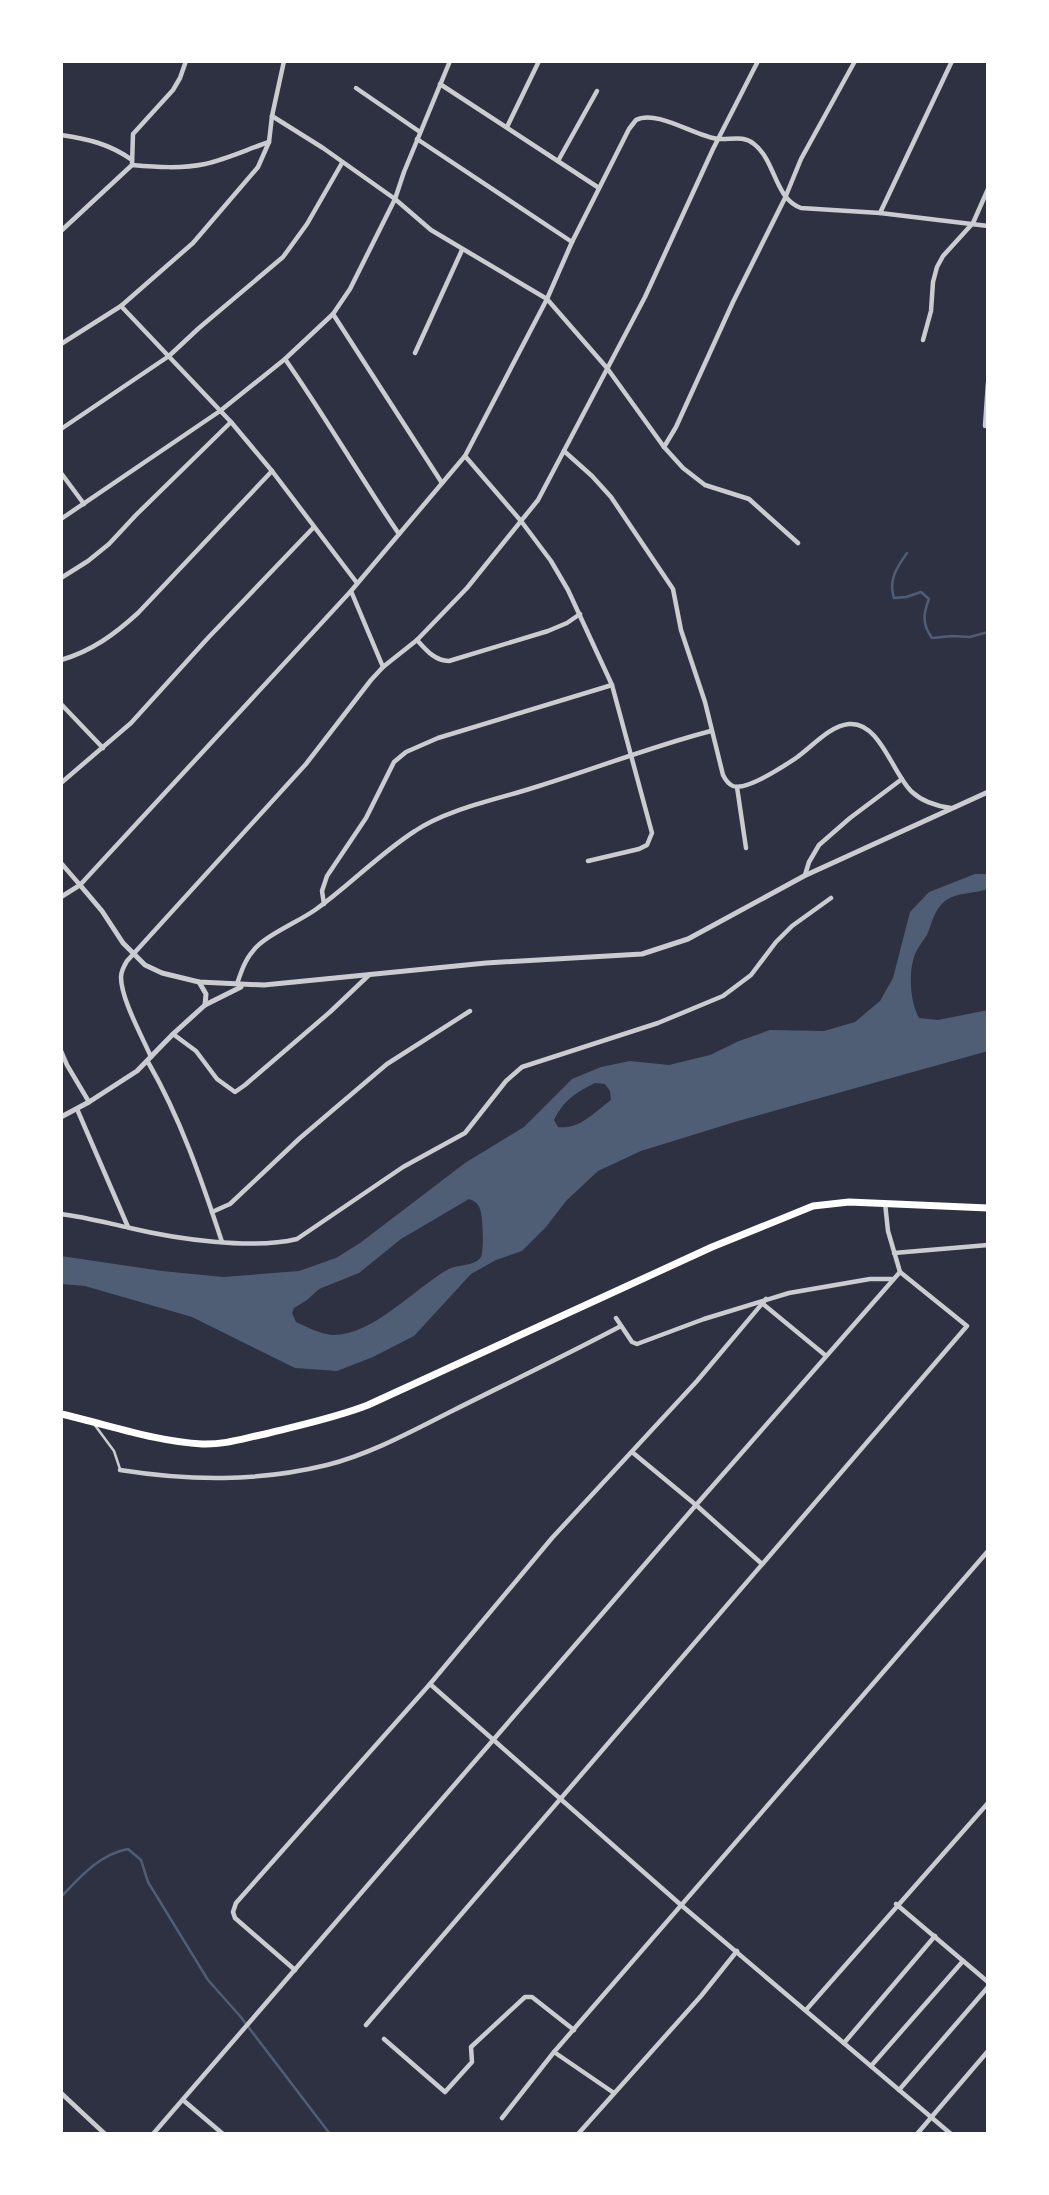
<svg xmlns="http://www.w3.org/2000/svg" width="1049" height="2195" viewBox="0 0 1049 2195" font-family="'Sofia Sans Condensed',sans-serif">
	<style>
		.water { fill: #4f5d75; fill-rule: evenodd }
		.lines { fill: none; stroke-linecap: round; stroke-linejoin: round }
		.stream { stroke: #4f5d75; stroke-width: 2.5 }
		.service { stroke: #caccd0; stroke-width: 2.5 }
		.minor { stroke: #caccd0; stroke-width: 4.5 }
		.tertiary { stroke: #caccd0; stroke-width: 5 }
		.primary { stroke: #fff; stroke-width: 7 }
	</style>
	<rect width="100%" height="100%" fill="#2d3142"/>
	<path class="water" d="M975,874h13v15c-14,5 -31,3 -43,12 -11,9 -13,22 -18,34 -4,6 -9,12 -12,19 -7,19 -5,47 4,64l19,2 50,-10v41l-250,70 -97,30 -43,20 -32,30 -20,26 -24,24 -26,9 -25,14 -57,62 -41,21 -36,14 -42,-3 -103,-51 -107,-31 -24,-2v-28l101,15 61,6 76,-6 37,-13 24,-15 105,-80 59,-36 48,-48 29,-12 29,-6 39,4 41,-10 29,-14 31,-11 54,1 31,-9 25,-21 13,-23 17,-66 19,-20zM595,1083l10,1 5,7 1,9c-17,12 -31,30 -53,27l-4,-7c9,-19 22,-28 41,-37zM469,1199c5,2 9,4 11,10 3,7 4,42 1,48 -7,10 -25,7 -34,13 -33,19 -75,66 -115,65 -12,-1 -25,-8 -36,-13l-4,-9 2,-5 13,-8 12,-11 40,-16 42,-34z"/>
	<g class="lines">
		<g class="stream">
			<path d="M907,553c-10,14 -19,27 -13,45l12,-1 15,-5 8,7c-6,15 -7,25 3,39l20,-2 18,1 18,-5"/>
			<path d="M61,1897c19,-20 39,-43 67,-48l13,11 7,22 60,98 32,36 90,118"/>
		</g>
		<polyline class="service" points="94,1424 114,1451 120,1469"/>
		<g class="minor">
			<polyline points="440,84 599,188"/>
			<polyline points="356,88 420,132"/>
			<polyline points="272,116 323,148 395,199 431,230 547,299 607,368 664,447 683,468 705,485 749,499 798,543"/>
			<polyline points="507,127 539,61"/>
			<path d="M61,135c27,4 49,9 71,25"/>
			<polyline points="417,139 572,242"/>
			<polyline points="558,161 597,91"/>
			<path d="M132,165c24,2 49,4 73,-1 22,-5 43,-15 64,-22"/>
			<polyline points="880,213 952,61"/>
			<polyline points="61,231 132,165 133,134 173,90 180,78 186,61"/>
			<polyline points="121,306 231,422 272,471 357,583"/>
			<polyline points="333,314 442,483"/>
			<polyline points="923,340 931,311 933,282 937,267 943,256 973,223 988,189"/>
			<polyline points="61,344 121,306 193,243 258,167 269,142 272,116 284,61"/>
			<polyline points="415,353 462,250"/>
			<path d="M285,359c40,57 75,118 114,175"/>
			<polyline points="985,426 988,383"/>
			<polyline points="61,429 169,356 199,328 283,257 307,224 342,163"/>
			<polyline points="664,447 676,427 733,302 785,198 801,159 855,61"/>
			<path d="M564,451l28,25 19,21 62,92 8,41 24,72 18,73c2,4 5,9 10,11 14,5 51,-20 63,-28 16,-11 33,-32 53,-34 31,-3 44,51 63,68 11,10 24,14 39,16"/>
			<polyline points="465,456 521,521 551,561 568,590 612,685 652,833 647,845 639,849 588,861"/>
			<polyline points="61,473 84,504"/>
			<polyline points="61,519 220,411 285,359 333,314 350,289 395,199 404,172 450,61"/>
			<polyline points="61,578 88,561 109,544 136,515 231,422"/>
			<polyline points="351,591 383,667"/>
			<path d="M417,640c9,10 18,21 32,21l99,-30 19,-8 13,-9"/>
			<path d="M61,660c31,-9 54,-26 77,-47l134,-142"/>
			<polyline points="61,704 103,748"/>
			<polyline points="61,783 131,723 207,639 314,527"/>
			<polyline points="737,787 746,848"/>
			<path d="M61,863l19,22 271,-294 114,-135 82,-157 25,-57 57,-113 7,-9c21,-11 60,17 82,19 13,1 25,-4 36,5 22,17 20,54 47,64l79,5 108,13"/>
			<polyline points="805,875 809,862 819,845 850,818 902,779"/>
			<polyline points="324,904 322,891 327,876 366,818 394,762 406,752 438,738 612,685"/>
			<path d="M237,984c4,-12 8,-24 16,-33 11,-15 45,-29 62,-41 34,-24 64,-56 100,-79 34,-23 85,-32 124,-45 58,-18 114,-40 172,-55"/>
			<polyline points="173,1034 196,1051 217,1079 235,1092 245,1085 330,1012 369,975"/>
			<polyline points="61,1051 67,1065 89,1102"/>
			<path d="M151,1057c-9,-21 -30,-58 -30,-80 0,-6 3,-11 6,-16l179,-197 65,-84 12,-13 34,-27 50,-52 71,-88 107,-203 68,-148 45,-88"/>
			<path d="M148,1062c32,55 54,119 74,180"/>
			<polyline points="77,1109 128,1227"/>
			<polyline points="212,1212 230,1204 300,1138 387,1064 470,1011"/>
			<path d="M61,1214c24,3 46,9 69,14 46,11 122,22 167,11l106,-72 62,-34 41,-52 16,-14 136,-44 65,-27 28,-21 25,-33 16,-16 39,-28"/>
			<polyline points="894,1253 988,1245"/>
			<polyline points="763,1304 825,1355"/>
			<polyline points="616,1318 632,1342 637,1344 704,1319 789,1293 870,1279 892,1279"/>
			<polyline points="632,1452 696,1505 762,1564"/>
			<path d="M120,1470c70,11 137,12 207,-5 44,-11 87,-35 127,-55 56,-28 112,-55 167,-84"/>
			<polyline points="430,1684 681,1905 951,2134"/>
			<polyline points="896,1904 988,1982"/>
			<polyline points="295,1970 235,1918 233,1912 236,1903 430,1684 552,1538 697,1381 766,1299"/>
			<polyline points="806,2010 988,1803"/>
			<polyline points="366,2025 967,1326 900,1272 888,1231 885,1203"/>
			<polyline points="384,2039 445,2092 472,2062 471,2047 525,1997 532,1997 574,2030"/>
			<polyline points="844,2043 935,1936"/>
			<polyline points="554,2052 614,2093"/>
			<polyline points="871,2066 963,1961"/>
			<polyline points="899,2090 988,1987"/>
			<polyline points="61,2093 105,2134"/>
			<polyline points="183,2100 223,2134"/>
			<polyline points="502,2118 554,2052 988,1551"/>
			<polyline points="153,2134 696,1505 900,1272"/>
			<polyline points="578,2134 701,1996 737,1951"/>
			<polyline points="917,2134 988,2051"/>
		</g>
		<g class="tertiary">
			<polyline points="61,897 80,885 102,911 123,943 145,965 162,973 199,982 264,985 486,963 642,954 688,939 804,876 988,792"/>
			<polyline points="199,982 206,994 205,1005"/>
			<polyline points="61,1117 89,1102 137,1071 173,1034 205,1005 241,987"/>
		</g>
		<path class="primary" d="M61,1414c45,10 96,28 141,30 22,1 43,-6 63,-10 35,-9 70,-16 103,-29l344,-158 101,-41 36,-4 139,6"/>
	</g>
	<rect width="1049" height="2195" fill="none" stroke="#ffffff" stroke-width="126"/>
</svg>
